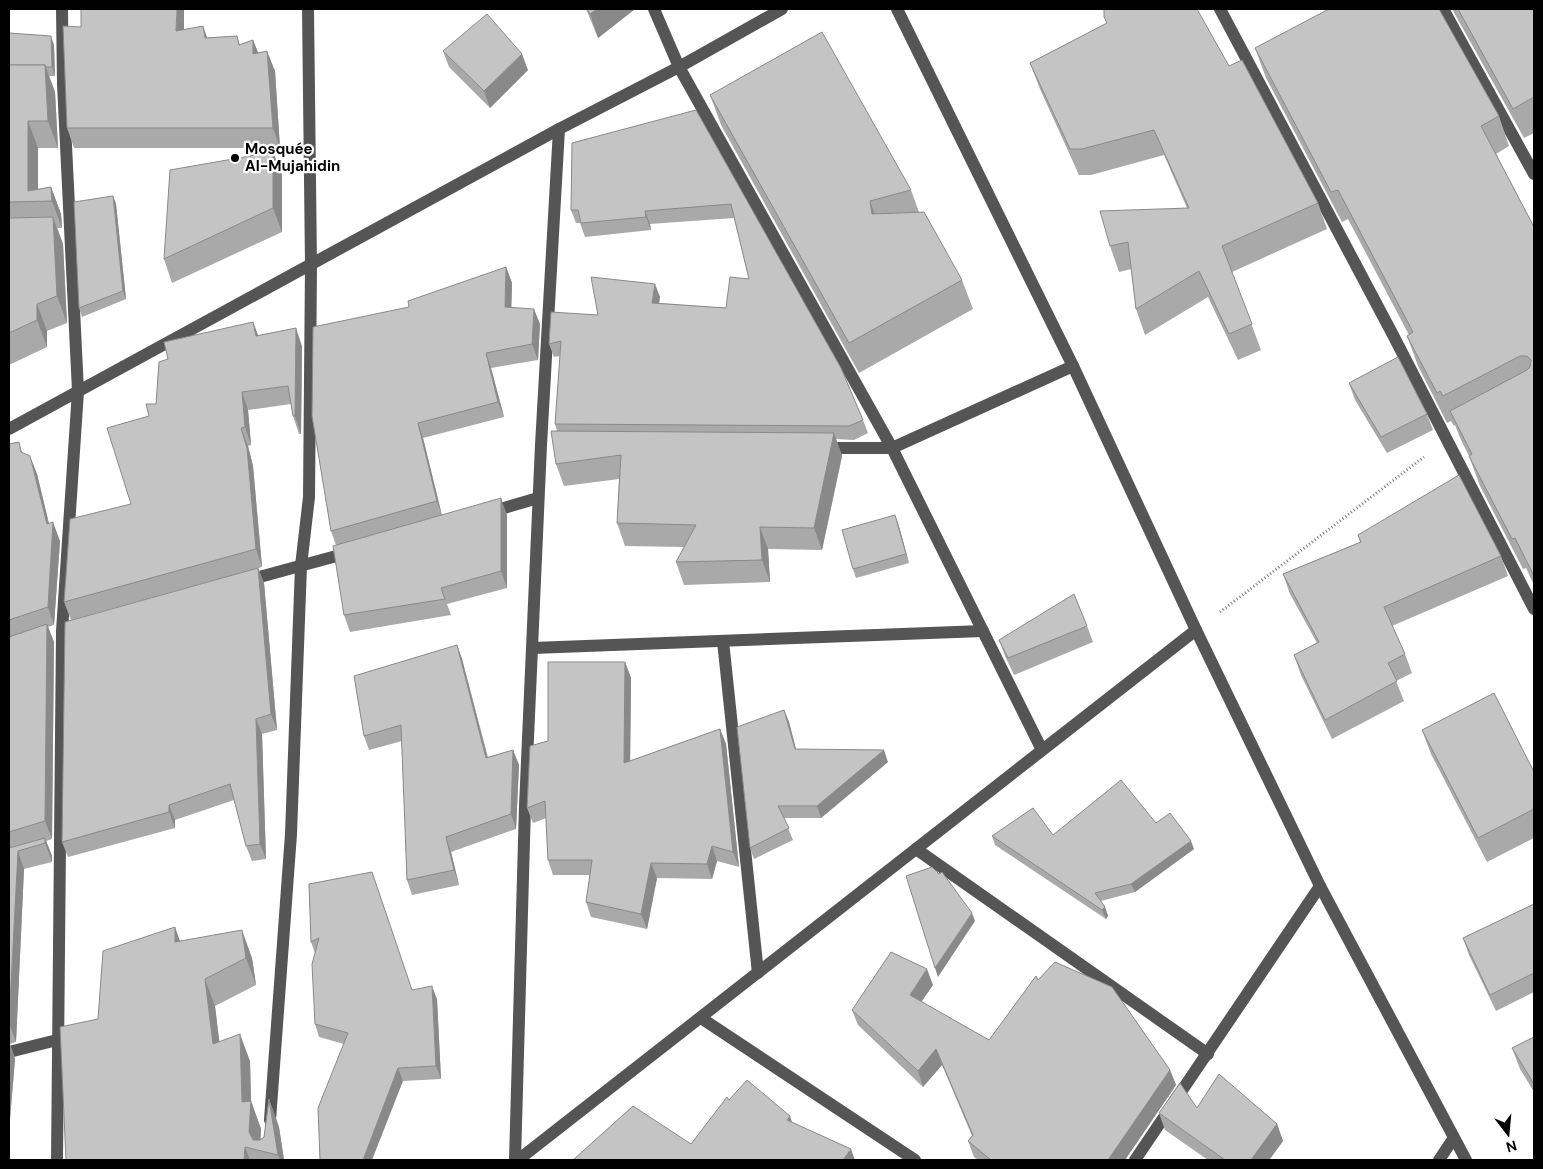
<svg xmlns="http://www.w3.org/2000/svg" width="1543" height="1169" viewBox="0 0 1543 1169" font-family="'DM Sans',sans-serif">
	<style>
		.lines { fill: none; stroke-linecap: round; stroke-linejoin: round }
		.path { stroke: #777; stroke-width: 3; stroke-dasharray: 1 2.5; stroke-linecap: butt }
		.minor { stroke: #555; stroke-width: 12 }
		.wall { fill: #a9a9a9 }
		.shaded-wall { fill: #898989 }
		.building { fill: #c4c4c4; stroke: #898989 }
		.poi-dot { fill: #000; stroke: #fff; stroke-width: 2 }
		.labels { text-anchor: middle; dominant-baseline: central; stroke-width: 4.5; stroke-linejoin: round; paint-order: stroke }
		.poi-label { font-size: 15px; font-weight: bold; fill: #000; stroke: #fff; text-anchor: start }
	</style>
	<rect width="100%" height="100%" fill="#fff"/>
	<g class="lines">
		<polyline class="path" points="1220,612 1424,457"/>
		<g class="minor">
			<polyline points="654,9 679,67 892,448 1042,750"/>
			<polyline points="897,9 1073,366 1196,630 1320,886 1466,1160"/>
			<polyline points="1220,9 1393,335 1534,609"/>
			<polyline points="1443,9 1534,174"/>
			<polyline points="9,429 559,129 679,67 782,9"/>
			<polyline points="823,448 892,448 1073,366"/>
			<polyline points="490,512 538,498"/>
			<polyline points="245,581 351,552"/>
			<polyline points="723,641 758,973"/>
			<polyline points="533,648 983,631"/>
			<polyline points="916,849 1208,1054"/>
			<polyline points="701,1018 915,1160"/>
			<polyline points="9,1052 57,1040"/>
			<polyline points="270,1120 291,834 301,566 309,497 311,265 308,9"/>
			<polyline points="57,1160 62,631 78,391 63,84 62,9"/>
			<polyline points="515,1160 525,806 541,445 559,129"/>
			<polyline points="518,1160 1196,630"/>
			<polyline points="1135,1160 1320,886"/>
			<polyline points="1439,1160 1453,1139"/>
		</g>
	</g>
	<g class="wall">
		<polygon points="586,9 635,9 598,38"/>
		<polygon points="1452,9 1534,9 1534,133 1524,138"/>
		<polygon points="1104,17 1229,66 1318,203 1327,229 1232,272 1261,350 1238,360 1208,297 1145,335 1136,309 1131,269 1119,272 1110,246 1187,208 1164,155 1091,175 1079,175 1040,89 1030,63 1107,24"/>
		<polygon points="203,26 207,38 237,36 240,45 253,40 258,53 275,71 280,148 74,148 67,128 81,27 184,30"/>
		<polygon points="9,33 54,45 55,76 49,76 55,92 58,148 38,148 38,189 51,187 61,214 62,228 57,228 63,244 67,323 47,331 47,347 9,365"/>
		<polygon points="1255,48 1499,116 1509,146 1496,154 1534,227 1534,585 1526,568 1523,569 1480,486 1469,456 1461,440 1455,425 1454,426 1451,421 1447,423 1418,366 1407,336 1409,335 1348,219 1342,222 1266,78"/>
		<polygon points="443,51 528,70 490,108 449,67"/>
		<polygon points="710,95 911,190 919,212 962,280 973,309 859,373 721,125"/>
		<polygon points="696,110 863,420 868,433 854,440 836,439 842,456 822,550 768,549 770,582 684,585 676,562 684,547 625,546 617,523 619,479 564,486 556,464 557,431 555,424 560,356 554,357 549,344 598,315 660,297 659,303 726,308 749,279 734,218 650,224 651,230 585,237 580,223 576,223 571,210"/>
		<polygon points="273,152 282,175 282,232 172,283 164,259"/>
		<polygon points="113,196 116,204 126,299 82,317 79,308"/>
		<polygon points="506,267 512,283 511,308 540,324 538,360 491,368 504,417 423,438 442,515 507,515 507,588 447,604 451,615 350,632 344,615 336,545 331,531 409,307"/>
		<polygon points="253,322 258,336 302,346 301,434 299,434 293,416 291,404 248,410 251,445 248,446 253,466 262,567 71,620 64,602 131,504 149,416 156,404 168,359"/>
		<polygon points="1349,383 1427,414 1433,430 1387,453 1355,400"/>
		<polygon points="19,442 22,452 37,474 49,523 60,541 54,625 48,627 54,642 52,839 46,841 52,856 52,862 24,869 16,1042 10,1044 15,1059 9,1131 9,444"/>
		<polygon points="898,523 909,563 856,578 853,569"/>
		<polygon points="1358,535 1501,556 1508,576 1392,626 1405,654 1412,673 1396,681 1404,701 1332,739 1301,675 1294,655 1317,643 1290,594 1283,574 1360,542"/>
		<polygon points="258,568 264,583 277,730 262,734 266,859 252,861 246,846 234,800 175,820 175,828 68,857 62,842"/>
		<polygon points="1087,626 1093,642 1014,675 1005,656 999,640"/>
		<polygon points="457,645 462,659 488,757 513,750 519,765 516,829 451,852 459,885 412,895 407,880 402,741 369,750 364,736"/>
		<polygon points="625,662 631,678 630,761 720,729 726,744 739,867 717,861 712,879 657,878 647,929 591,917 586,902 590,875 553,875 548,860 546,818 533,823 527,808 548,741"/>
		<polygon points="784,710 789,722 796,749 888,762 821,818 784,818 793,840 754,859 750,848"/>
		<polygon points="1422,730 1534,772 1534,838 1487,862 1431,754"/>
		<polygon points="1156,823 1194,849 1135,892 1101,901 1105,907 1108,916 1106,919 995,845 992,836 1053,835"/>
		<polygon points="309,884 412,989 437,999 441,1079 403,1081 344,1044 319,1037 315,1024 315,953 311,942"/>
		<polygon points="1534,904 1534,992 1496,1011 1469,955 1463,938"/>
		<polygon points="180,941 252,958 256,985 215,1006 219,1042 250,1061 251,1101 261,1129 260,1140 264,1137 269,1099 279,1127 284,1160 66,1160 98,1019"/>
		<polygon points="1038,980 1170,1070 1176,1085 1125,1160 978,1160 974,1157 968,1141 972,1136 942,1065 923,1087 858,1025 852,1010 933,985 921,1002 989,1040"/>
		<polygon points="1534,1037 1534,1092 1520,1069 1512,1048"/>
		<polygon points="1197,1108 1277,1124 1283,1141 1269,1160 1208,1160 1165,1130 1159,1113"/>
	</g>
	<g class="shaded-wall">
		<polygon points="177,9 184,9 184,52 176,31"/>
		<polygon points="597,9 635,9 598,38 590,14"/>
		<polygon points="203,26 210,46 205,38"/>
		<polygon points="51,36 54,45 55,76 52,67"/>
		<polygon points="253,40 261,60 253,54"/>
		<polygon points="267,51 275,71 280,148 273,128"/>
		<polygon points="522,54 528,70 490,108 484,91"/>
		<polygon points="45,65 55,92 58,148 48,121"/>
		<polygon points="28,121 38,148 38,201 28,191"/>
		<polygon points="273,152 282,175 282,232 273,208"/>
		<polygon points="51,187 61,214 62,228 52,201"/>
		<polygon points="113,196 116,204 126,299 123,291"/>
		<polygon points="870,201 881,231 872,214"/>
		<polygon points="645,211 650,224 651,230 646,217"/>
		<polygon points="53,217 63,244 67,323 57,296"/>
		<polygon points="506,267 512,283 511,323 505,307"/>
		<polygon points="655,284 660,297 657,316 652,303"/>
		<polygon points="37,304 47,331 47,347 37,320"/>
		<polygon points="534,309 540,324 538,360 532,344"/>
		<polygon points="253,322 260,340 256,336"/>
		<polygon points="296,328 302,346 301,434 295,416"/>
		<polygon points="486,353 491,368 504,417 498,402"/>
		<polygon points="242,392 248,410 251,445 245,427"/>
		<polygon points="418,423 423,438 442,516 437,501"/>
		<polygon points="241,428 248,446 253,466 262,567 256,549"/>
		<polygon points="834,433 842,456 822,550 814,528"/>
		<polygon points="30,456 37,474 52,537 53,522 60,541 54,625 48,607 47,524"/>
		<polygon points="501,498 507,515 507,588 501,571"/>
		<polygon points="895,515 898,523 909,563 906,554"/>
		<polygon points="760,527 768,549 770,582 762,560"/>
		<polygon points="258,568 264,583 277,730 271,714"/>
		<polygon points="47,624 54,642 52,839 45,821"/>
		<polygon points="457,645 462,659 491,772 486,758"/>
		<polygon points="625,662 631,678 630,778 624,763"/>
		<polygon points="784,710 789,722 799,761 795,749"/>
		<polygon points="256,719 262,734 266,859 260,844"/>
		<polygon points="720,729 726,744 739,867 733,852"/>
		<polygon points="513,750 519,765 516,829 511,814"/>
		<polygon points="884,750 888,762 821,818 817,806"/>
		<polygon points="169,805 175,820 175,828 169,812"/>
		<polygon points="446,837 451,852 459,885 454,870"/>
		<polygon points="45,838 52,856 52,862 45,843"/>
		<polygon points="1191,841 1194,849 1135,892 1131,884"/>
		<polygon points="712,846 717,861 712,879 707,864"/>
		<polygon points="18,851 24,869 16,1042 9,1023"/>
		<polygon points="651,863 657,878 647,929 641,914"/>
		<polygon points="1105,907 1108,916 1106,919 1102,910"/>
		<polygon points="972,913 975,921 938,977 935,968"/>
		<polygon points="175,927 185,955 175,942"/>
		<polygon points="242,930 252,958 256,985 246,958"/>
		<polygon points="927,969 933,985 915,1011 910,995"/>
		<polygon points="205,979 215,1006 223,1071 213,1044"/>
		<polygon points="432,986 437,999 441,1079 436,1066"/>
		<polygon points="240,1034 250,1061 251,1101 261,1129 260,1151 249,1132 242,1102"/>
		<polygon points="9,1042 15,1059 9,1131"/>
		<polygon points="936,1049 942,1065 923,1087 918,1071"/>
		<polygon points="398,1068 403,1081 372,1160 363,1160"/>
		<polygon points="1170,1070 1176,1085 1125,1160 1108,1160"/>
		<polygon points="269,1099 279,1127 284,1160 280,1160 278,1155"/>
		<polygon points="790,1116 795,1131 787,1120"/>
		<polygon points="1277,1124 1283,1141 1269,1160 1251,1160"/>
		<polygon points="245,1147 250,1160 244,1160"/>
		<polygon points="851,1149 855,1160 843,1160"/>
	</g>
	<g class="building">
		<polygon points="81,9 177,9 176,31 203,26 205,38 237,36 239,45 253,40 253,54 267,51 273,128 67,128 63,26 81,27"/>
		<polygon points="587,9 597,9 590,14"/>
		<polygon points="1104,9 1197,9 1229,66 1242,60 1318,203 1222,246 1252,324 1229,334 1199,271 1136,309 1128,242 1110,246 1100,211 1189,208 1154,130 1082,149 1070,149 1030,63 1107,23 1104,17"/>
		<polygon points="1329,9 1439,9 1499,116 1481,126 1534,227 1534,576 1515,538 1512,539 1469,456 1472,454 1450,411 1527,370 1530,367 1531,360 1527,356 1520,356 1443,396 1440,391 1437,393 1407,336 1413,332 1338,190 1331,192 1255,48"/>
		<polygon points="1458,9 1534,9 1534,97 1513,109"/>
		<polygon points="487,14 522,54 484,91 443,51"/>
		<polygon points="822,32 911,190 870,201 872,214 924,212 962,280 849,343 710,95"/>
		<polygon points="9,33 51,36 52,67 46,67 45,65 9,65"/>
		<polygon points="9,65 45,65 48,121 28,121 28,191 51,187 52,201 9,202"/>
		<polygon points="696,110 841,368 863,420 849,426 555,424 561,341 549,344 551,312 598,315 591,277 655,284 652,303 726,308 730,277 749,279 731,204 645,211 646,217 581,223 578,210 571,210 572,143"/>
		<polygon points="273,152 273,208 164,259 170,170"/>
		<polygon points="113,196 123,291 79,308 74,202"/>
		<polygon points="53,217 57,296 37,304 37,320 9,333 9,218"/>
		<polygon points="506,267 505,307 534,309 532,344 486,353 498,402 418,423 437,501 331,531 312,416 313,327 409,307 408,301"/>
		<polygon points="253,322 256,336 296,328 295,416 293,416 288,386 242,392 245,427 241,428 247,448 256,549 64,602 70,519 131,504 107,428 149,416 146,404 156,404 159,362 168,359 164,342"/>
		<polygon points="1398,357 1427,414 1381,437 1349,383"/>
		<polygon points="551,431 834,433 814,528 760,527 762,560 676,562 696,525 617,523 621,455 556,464"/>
		<polygon points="19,442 21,452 30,456 47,524 53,522 48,607 9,620 9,444"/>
		<polygon points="1459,475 1501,556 1384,607 1405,654 1388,663 1397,681 1325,720 1294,655 1319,642 1283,574 1361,542 1358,535"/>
		<polygon points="501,498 501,571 441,588 445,599 344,615 333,546"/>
		<polygon points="895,515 906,554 853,569 842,530"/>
		<polygon points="258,568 271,714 256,719 260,844 246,846 230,784 169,805 169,812 62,842 65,622"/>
		<polygon points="1074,594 1087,626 1008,658 999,640"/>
		<polygon points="47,624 45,821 9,832 9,637"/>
		<polygon points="457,645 486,758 513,750 511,814 446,837 454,870 407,880 401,725 364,736 354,676"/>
		<polygon points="548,662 625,662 624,763 720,729 733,852 712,846 707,864 651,863 641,914 586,902 592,860 548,860 545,801 527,808 530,746 548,741"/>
		<polygon points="1494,693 1534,772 1534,809 1478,838 1422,730"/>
		<polygon points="784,710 795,749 884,750 817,806 778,806 789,828 750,848 737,727"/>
		<polygon points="1121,780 1156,823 1170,813 1191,841 1131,884 1095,893 1105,907 1102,910 992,836 1033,808 1053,835"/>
		<polygon points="45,838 45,843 18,851 9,1024 9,848"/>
		<polygon points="932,867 939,874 942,872 972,913 935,968 906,876"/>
		<polygon points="372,872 412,990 432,986 436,1066 398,1068 363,1160 320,1160 318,1108 348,1033 315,1024 312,964 319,938 311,942 309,884"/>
		<polygon points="1534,904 1534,973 1490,995 1463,938"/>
		<polygon points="175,927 175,942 242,930 246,958 205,979 213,1044 240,1034 242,1102 251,1101 249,1132 253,1140 260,1140 264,1137 269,1099 278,1155 245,1147 244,1160 66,1160 60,1027 98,1019 103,951"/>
		<polygon points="891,952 927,969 910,995 989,1040 1036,976 1038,980 1055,962 1112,987 1170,1070 1108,1160 991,1160 968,1141 973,1135 936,1049 918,1071 852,1010"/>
		<polygon points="1534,1037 1534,1084 1512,1048"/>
		<polygon points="1219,1074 1277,1124 1251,1160 1225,1160 1159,1113 1180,1083 1197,1108"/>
		<polygon points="747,1080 790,1116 787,1120 851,1149 843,1160 573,1160 633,1106 691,1144 727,1097 729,1100"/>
	</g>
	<circle class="poi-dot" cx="235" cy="158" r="5"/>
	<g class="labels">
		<g class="poi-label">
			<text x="245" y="149">Mosquée<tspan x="245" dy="17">Al-Mujahidin</tspan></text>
		</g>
	</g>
	<rect width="1543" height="1169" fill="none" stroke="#000000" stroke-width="20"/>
	<g transform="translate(1508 1134) rotate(164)" stroke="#ffffff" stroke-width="4" paint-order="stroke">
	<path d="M0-4L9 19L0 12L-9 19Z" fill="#000000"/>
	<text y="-8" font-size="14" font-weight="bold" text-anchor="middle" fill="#000000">N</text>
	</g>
</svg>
